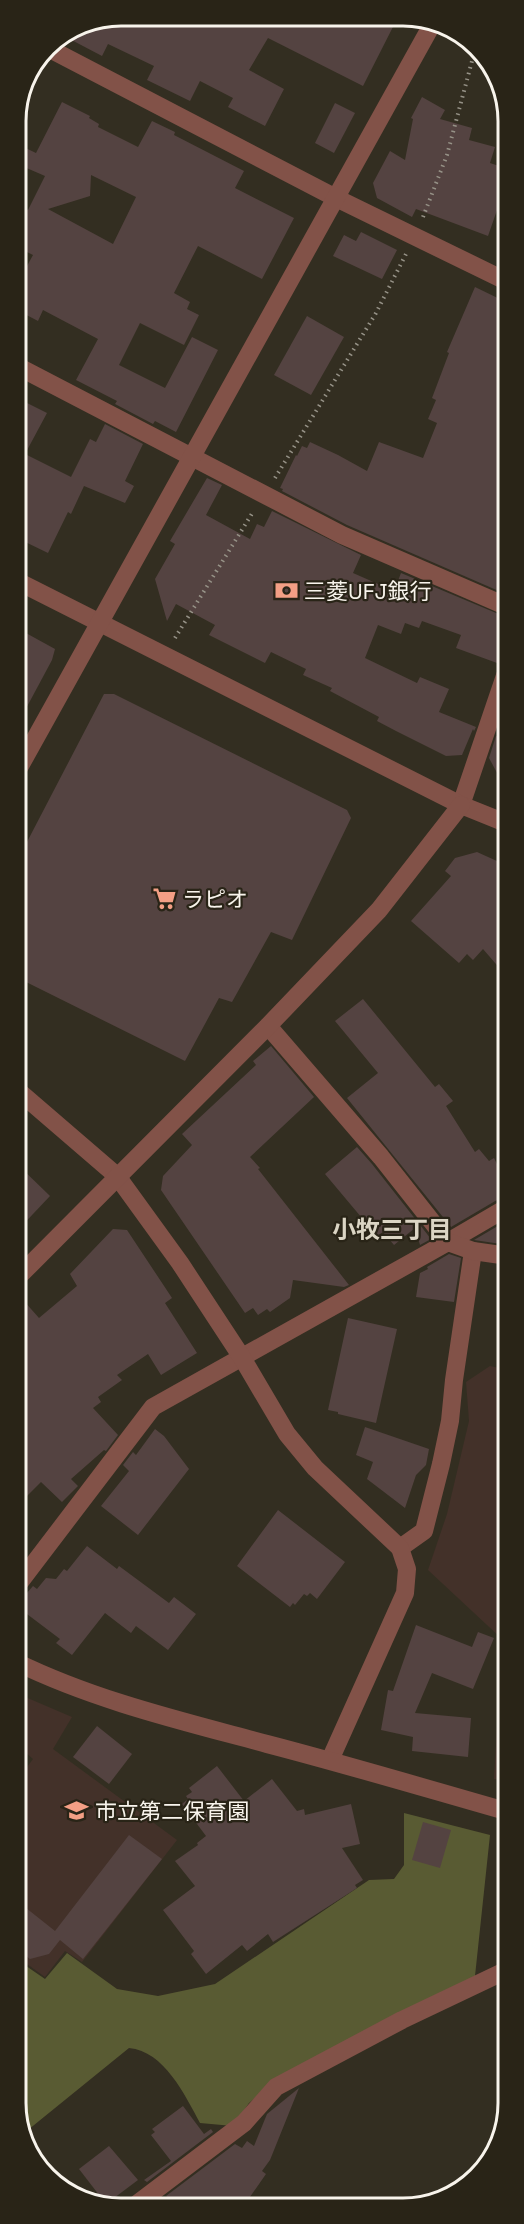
<svg xmlns="http://www.w3.org/2000/svg" width="524" height="2224" viewBox="0 0 524 2224" font-family="'Space Grotesk','Noto Sans JP',sans-serif">
	<style>
		.education { fill: #433129 }
		.green { fill: #595b33 }
		.building { fill: #544341; fill-rule: evenodd }
		.lines { fill: none; stroke-linecap: round; stroke-linejoin: round }
		.path { stroke: #969287; stroke-width: 4; stroke-dasharray: 1.5 4.5; stroke-linecap: butt }
		.minor { stroke: #825248; stroke-width: 18 }
		.tertiary { stroke: #825248; stroke-width: 18 }
		.labels { text-anchor: middle; dominant-baseline: central; stroke-width: 4.5; stroke-linejoin: round; paint-order: stroke }
		.poi-label { font-size: 22px; fill: #f8f4ec; stroke: #292417; text-anchor: start }
		.neighbourhood-label { font-size: 24px; font-weight: bold; fill: #dbd5c4; stroke: #292417 }
		.rim { fill: none; stroke: #f8f4ec; stroke-width: 3 }
	</style>
	<rect width="100%" height="100%" fill="#332e21"/>
	<g class="education">
		<polygon points="490,1366 509,1370 509,1781 494,1779 502,1639 428,1570 447,1514 469,1421 466,1382"/>
		<polygon points="16,1693 72,1717 53,1749 177,1840 82,1962 65,1951 45,1977 16,1956 16,1782 33,1759 16,1744"/>
	</g>
	<path class="green" d="M404,1813l86,22 -15,141 -195,102 -31,25 -16,23 -33,-3c-15,-28 -36,-72 -71,-75l-106,86 -7,-16v-159l29,20 22,-26 50,36 41,7 57,-12 154,-104 25,-1 10,-14z"/>
	<g class="building">
		<polygon points="397,19 363,86 268,38 249,70 284,89 265,126 228,107 233,98 200,81 190,101 147,80 154,66 108,44 102,56 62,35 80,23"/>
		<polygon points="422,97 445,110 440,119 472,128 469,140 495,147 490,163 508,169 508,192 504,190 488,236 416,209 412,217 377,198 373,183 390,151 405,160 413,119 411,118"/>
		<path d="M62,102l28,14 -1,2 10,6 -1,3 40,20 14,-26 23,11 -1,3 70,36 -9,17 59,30 -32,61 -64,-33 -24,47 16,9 -3,7 12,6 -15,30 -44,-22 -21,42 46,23 27,-51 26,13 -42,82 -21,-11 -2,3 -38,-20 2,-3 -41,-21 22,-41 -55,-29 -5,11 -23,-12v-21l18,-33 -18,-9v-43l13,7 17,-34 -30,-13v-20l21,10zM91,175l45,22 -23,47 -65,-35 42,-13z"/>
		<polygon points="335,103 355,113 334,153 315,143"/>
		<polygon points="361,232 397,250 382,279 333,256 344,235 356,241"/>
		<polygon points="475,287 508,303 508,595 347,525 282,491 283,489 280,488 296,455 297,456 302,446 307,448 310,442 338,455 367,471 379,442 423,458 437,423 428,419 436,400 432,398 449,353 447,352"/>
		<polygon points="307,316 344,337 311,395 274,375"/>
		<polygon points="15,397 47,413 25,454 71,477 90,439 96,442 105,424 143,444 125,481 134,486 125,503 84,486 71,514 68,512 48,553 15,537"/>
		<polygon points="207,478 222,485 206,515 250,539 257,524 264,527 272,511 361,555 353,573 394,591 401,573 508,618 508,656 501,658 497,663 456,648 461,635 422,621 419,628 405,623 401,634 378,625 365,658 417,683 420,677 449,689 439,712 476,727 474,731 473,729 462,755 446,756 396,731 377,721 379,717 330,691 332,688 303,675 306,669 271,652 265,663 209,635 215,625 176,604 167,621 155,579 175,544 170,541"/>
		<polygon points="15,627 55,649 52,660 15,729"/>
		<polygon points="104,694 114,694 347,810 351,818 292,940 271,932 232,1002 219,998 185,1061 16,977 15,865"/>
		<polygon points="496,736 508,740 508,793 489,758"/>
		<polygon points="477,852 508,866 508,978 483,949 473,960 467,954 459,963 411,921 451,876 445,871 455,858"/>
		<polygon points="363,999 435,1087 439,1084 453,1101 446,1106 475,1152 479,1149 489,1161 494,1158 508,1186 508,1196 502,1197 451,1227 347,1098 378,1073 335,1021"/>
		<polygon points="271,1046 314,1097 250,1157 260,1168 258,1169 349,1285 344,1287 293,1280 290,1298 270,1312 267,1309 258,1315 253,1308 245,1313 161,1190 163,1176 192,1145 182,1134 256,1065 253,1061"/>
		<polygon points="357,1147 372,1164 431,1239 420,1245 415,1228 394,1245 383,1232 377,1236 325,1174"/>
		<polygon points="16,1163 50,1196 16,1232"/>
		<polygon points="508,1220 508,1245 474,1240"/>
		<polygon points="113,1229 127,1230 172,1298 165,1303 197,1353 161,1375 148,1354 117,1375 122,1380 98,1397 101,1402 93,1408 118,1435 106,1451 104,1450 71,1479 78,1486 62,1502 41,1482 16,1507 16,1292 39,1318 77,1286 70,1274"/>
		<polygon points="449,1254 461,1258 454,1302 416,1297 420,1273 428,1269 427,1267"/>
		<polygon points="348,1318 397,1329 376,1423 338,1414 338,1412 328,1410"/>
		<polygon points="365,1427 429,1449 426,1465 416,1475 405,1508 367,1479 373,1462 356,1455"/>
		<polygon points="155,1429 164,1436 189,1469 138,1535 101,1506 129,1471 123,1465 133,1452 136,1455"/>
		<polygon points="278,1510 345,1562 317,1599 310,1593 307,1596 304,1594 295,1605 293,1603 290,1607 237,1566"/>
		<polygon points="87,1546 117,1569 119,1566 169,1603 174,1597 196,1614 168,1650 136,1626 131,1633 105,1613 72,1655 56,1643 60,1639 19,1608 23,1603 20,1601 33,1586 37,1589 46,1578 56,1579 64,1569 67,1571"/>
		<polygon points="416,1625 472,1647 478,1632 494,1638 473,1689 432,1673 415,1713 471,1718 468,1757 412,1751 413,1737 381,1730 388,1690 393,1691"/>
		<polygon points="97,1726 132,1754 109,1784 73,1757"/>
		<polygon points="217,1766 244,1801 272,1779 297,1811 304,1809 305,1815 351,1804 360,1844 342,1848 363,1880 355,1885 357,1888 273,1942 268,1934 247,1951 242,1945 206,1974 191,1954 194,1951 163,1910 195,1886 175,1861 198,1845 197,1843 206,1836 182,1804 188,1799 186,1796 192,1792 189,1788"/>
		<polygon points="423,1822 451,1830 440,1868 412,1860"/>
		<polygon points="129,1835 162,1859 83,1959 60,1940 49,1954 30,1959 16,1948 16,1900 55,1931"/>
		<polygon points="299,2088 270,2160 262,2171 266,2174 243,2207 183,2207 166,2196 235,2144 242,2148 247,2141 254,2146 267,2114"/>
		<polygon points="183,2106 204,2134 211,2129 213,2132 147,2182 144,2180 171,2161 151,2135 155,2132 152,2129"/>
		<polygon points="109,2146 138,2180 106,2204 79,2169"/>
	</g>
	<g class="lines">
		<g class="path">
			<polyline points="423,217 447,155 476,46"/>
			<polyline points="275,478 376,313 406,254"/>
			<polyline points="175,638 253,512"/>
		</g>
		<g class="minor">
			<polyline points="15,365 342,535 508,607"/>
			<polyline points="461,805 508,667"/>
			<polyline points="268,1026 381,1157 448,1242 508,1207"/>
			<polyline points="400,1548 424,1531 441,1464 450,1421 454,1380 473,1251"/>
			<polyline points="16,1587 153,1407 448,1242 473,1251 508,1256"/>
			<polyline points="133,2207 244,2123 276,2087 402,2020 509,1969"/>
		</g>
		<g class="tertiary">
			<polyline points="46,47 336,198 508,282"/>
			<polyline points="15,580 461,805 508,824"/>
			<polyline points="15,775 434,21"/>
			<polyline points="16,1089 117,1176 180,1263 241,1356 287,1434 315,1468 400,1548 407,1569 405,1593 330,1760"/>
			<polyline points="16,1279 268,1026 379,910 461,805"/>
			<path d="M16,1662c80,39 166,59 251,82 81,21 161,45 242,68"/>
		</g>
	</g>
	<defs>
		<symbol id="bank-bare" viewBox="-9 -9 18 18"><path d="M-6-4H6V4H-6ZM0-2.3a2.3 2.3 0 1 0 0 4.6a2.3 2.3 0 1 0 0-4.6Z" fill="#f39f85" stroke="#292417" stroke-width="2.5" paint-order="stroke"/></symbol>
		<symbol id="supermarket-bare" viewBox="-9 -9 18 18"><path d="M-6-5.5h2.5l.6 2H6L4.5 2H-2.5L-4.4-4H-6ZM-1.5 3.2a1.3 1.3 0 1 0 .1 0ZM3 3.2a1.3 1.3 0 1 0 .1 0Z" fill="#f39f85" stroke="#292417" stroke-width="2.5" paint-order="stroke"/></symbol>
		<symbol id="school-bare" viewBox="-9 -9 18 18"><path d="M0-5L7-2L0 1L-7-2ZM-4 1L0 2.5L4 1V4Q0 6-4 4Z" fill="#f39f85" stroke="#292417" stroke-width="2.5" paint-order="stroke"/></symbol>
	</defs>
	<g fill-rule="evenodd">
		<use href="#bank-bare" x="270" y="574" width="33" height="33"/>
		<use href="#supermarket-bare" x="148" y="882" width="33" height="33"/>
		<use href="#school-bare" x="60" y="1794" width="33" height="33"/>
	</g>
	<g class="labels">
		<g class="poi-label">
			<text x="304" y="591">三菱UFJ銀行</text>
			<text x="182" y="899">ラピオ</text>
			<text x="95" y="1811">市立第二保育園</text>
		</g>
		<g class="neighbourhood-label">
			<text x="392" y="1229">小牧三丁目</text>
		</g>
	</g>
	<path d="M0 0H524V2224H0ZM121 26H403A95 95 0 0 1 498 121V2103A95 95 0 0 1 403 2198H121A95 95 0 0 1 26 2103V121A95 95 0 0 1 121 26Z" fill="#292417" fill-rule="evenodd"/>
	<path class="rim" d="M121 26H403A95 95 0 0 1 498 121V2103A95 95 0 0 1 403 2198H121A95 95 0 0 1 26 2103V121A95 95 0 0 1 121 26Z"/>
</svg>
